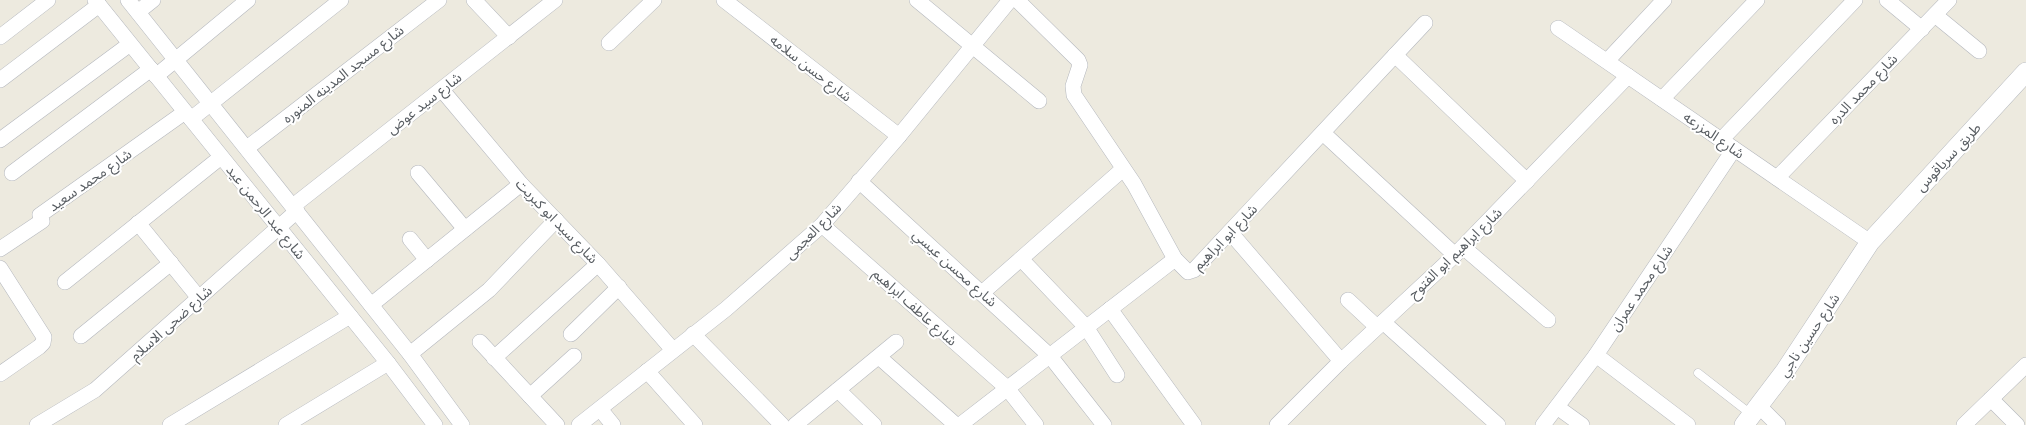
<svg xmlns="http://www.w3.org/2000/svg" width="2026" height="425" viewBox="0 0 2026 425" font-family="'PT Sans','Noto Sans Arabic',sans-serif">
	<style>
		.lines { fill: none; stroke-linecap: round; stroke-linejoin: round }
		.service-casing { stroke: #b5b8be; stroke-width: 9 }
		.minor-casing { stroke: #b5b8be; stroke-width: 16 }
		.tertiary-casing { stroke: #b5b8be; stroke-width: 20 }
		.service { stroke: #fff; stroke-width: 8 }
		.minor { stroke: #fff; stroke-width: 15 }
		.tertiary { stroke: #fff; stroke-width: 19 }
		.labels { text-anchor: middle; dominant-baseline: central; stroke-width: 4; stroke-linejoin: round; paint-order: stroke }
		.street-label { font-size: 14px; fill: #585d62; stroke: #fff }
	</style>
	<rect width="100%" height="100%" fill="#edeadf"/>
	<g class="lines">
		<defs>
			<polyline id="service" points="1698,373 1752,415"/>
			<g id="minor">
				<polyline points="95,0 388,363 435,425"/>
				<polyline points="128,0 410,354 462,425"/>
				<polyline points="474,0 509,37"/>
				<polyline points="724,0 899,136"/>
				<polyline points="917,0 1039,101"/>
				<polyline points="1017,0 1078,60 1080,65 1073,86 1074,95 1134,184 1175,259 1188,272 1194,270 1425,23"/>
				<polyline points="1887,0 1922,29"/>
				<polyline points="138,12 153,0"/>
				<polyline points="1935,15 1979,51"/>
				<polyline points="1558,28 1870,242"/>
				<polyline points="0,37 48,0"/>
				<polyline points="609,43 654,0"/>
				<polyline points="1395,55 1527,181"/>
				<polyline points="1607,61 1664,0"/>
				<polyline points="156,76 248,0"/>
				<polyline points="0,80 99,5"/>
				<polyline points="442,90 521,184 598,264 673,350"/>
				<polyline points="1662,99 1757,0"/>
				<polyline points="191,119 341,0"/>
				<polyline points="1323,133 1455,255"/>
				<polyline points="0,140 130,44"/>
				<polyline points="1721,140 1855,0"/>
				<polyline points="247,148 439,0"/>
				<polyline points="12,173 151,69"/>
				<polyline points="418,173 465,229"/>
				<polyline points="1777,178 1949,0"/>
				<polyline points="859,181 1050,356 1104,425"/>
				<polyline points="293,206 555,0"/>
				<polyline points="138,223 199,298"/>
				<polyline points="822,225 1007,388 1036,425"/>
				<polyline points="1230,232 1341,361"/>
				<polyline points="410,239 427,260"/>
				<polyline points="1463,247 1548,320"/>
				<polyline points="0,249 42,221 40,215 185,112"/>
				<polyline points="1021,259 1086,327 1117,375"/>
				<polyline points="0,268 44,337 43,343 39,347 0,374"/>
				<polyline points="65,282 221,157"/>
				<polyline points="982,293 1123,169"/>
				<polyline points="1348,300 1377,327"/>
				<polyline points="371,305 521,184"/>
				<polyline points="1110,309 1194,425"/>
				<polyline points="1383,322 1498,425"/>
				<polyline points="571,334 619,287"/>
				<polyline points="693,334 782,425"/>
				<polyline points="81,336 171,263"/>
				<polyline points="480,342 557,425"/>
				<polyline points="410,354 489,290 556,220"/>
				<polyline points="1596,355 1688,425"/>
				<polyline points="879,357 956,425"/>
				<polyline points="494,358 598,264"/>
				<polyline points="647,371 695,425"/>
				<polyline points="838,390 874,425"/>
				<polyline points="530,396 574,356"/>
				<polyline points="1991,399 2017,425"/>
				<polyline points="1759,406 1778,425"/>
				<polyline points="1557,407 1582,425"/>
				<polyline points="600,409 613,425"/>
				<polyline points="37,425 95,390 297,211"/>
				<polyline points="170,425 350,316"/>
				<polyline points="286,425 388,363"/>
				<polyline points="579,425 726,309 822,225 899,136 1010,0"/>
				<polyline points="795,425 896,342"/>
				<polyline points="960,425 1175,259"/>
				<polyline points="1277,425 1341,361 1455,255 1628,76"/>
				<polyline points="1543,425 1596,355 1734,149"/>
				<polyline points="1964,425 2026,365"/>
			</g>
			<polyline id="tertiary" points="1744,425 1785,371 1870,242 2026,72"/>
		</defs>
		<use href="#service" class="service-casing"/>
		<use href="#minor" class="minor-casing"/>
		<use href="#tertiary" class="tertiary-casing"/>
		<use href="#service" class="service"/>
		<use href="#minor" class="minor"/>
		<use href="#tertiary" class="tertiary"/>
	</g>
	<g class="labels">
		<g class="street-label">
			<text transform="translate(811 68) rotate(38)">شارع حسن سلامه</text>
			<text transform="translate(343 74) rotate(-38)">شارع مسجد المدينه المنوره</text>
			<text transform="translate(1863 89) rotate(-46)">شارع محمد الدره</text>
			<text transform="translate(424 103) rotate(-38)">شارع سيد عوض</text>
			<text transform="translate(1714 135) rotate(35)">شارع المزرعه</text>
			<text transform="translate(1948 157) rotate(-47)">طريق سرياقوس</text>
			<text transform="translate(90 180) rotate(-35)">شارع محمد سعيد</text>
			<text transform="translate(266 212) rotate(51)">شارع عبد الرحمن عيد</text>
			<text transform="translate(557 221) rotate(46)">شارع سيد ابو كبريت</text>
			<text transform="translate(813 231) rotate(-45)">شارع العجمى</text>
			<text transform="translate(1225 237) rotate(-46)">شارع ابو ابراهيم</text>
			<text transform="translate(1455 253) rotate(-44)">شارع ابراهيم ابو الفتوح</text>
			<text transform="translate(955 268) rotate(42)">شارع محسن عيسي</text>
			<text transform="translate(1641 288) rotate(-56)">شارع محمد عمران</text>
			<text transform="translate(915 307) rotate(42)">شارع عاطف ابراهيم</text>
			<text transform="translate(171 323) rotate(-42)">شارع ضحى الاسلام</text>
			<text transform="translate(1809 335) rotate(-56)">شارع حسين ناجي</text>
		</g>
	</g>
</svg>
